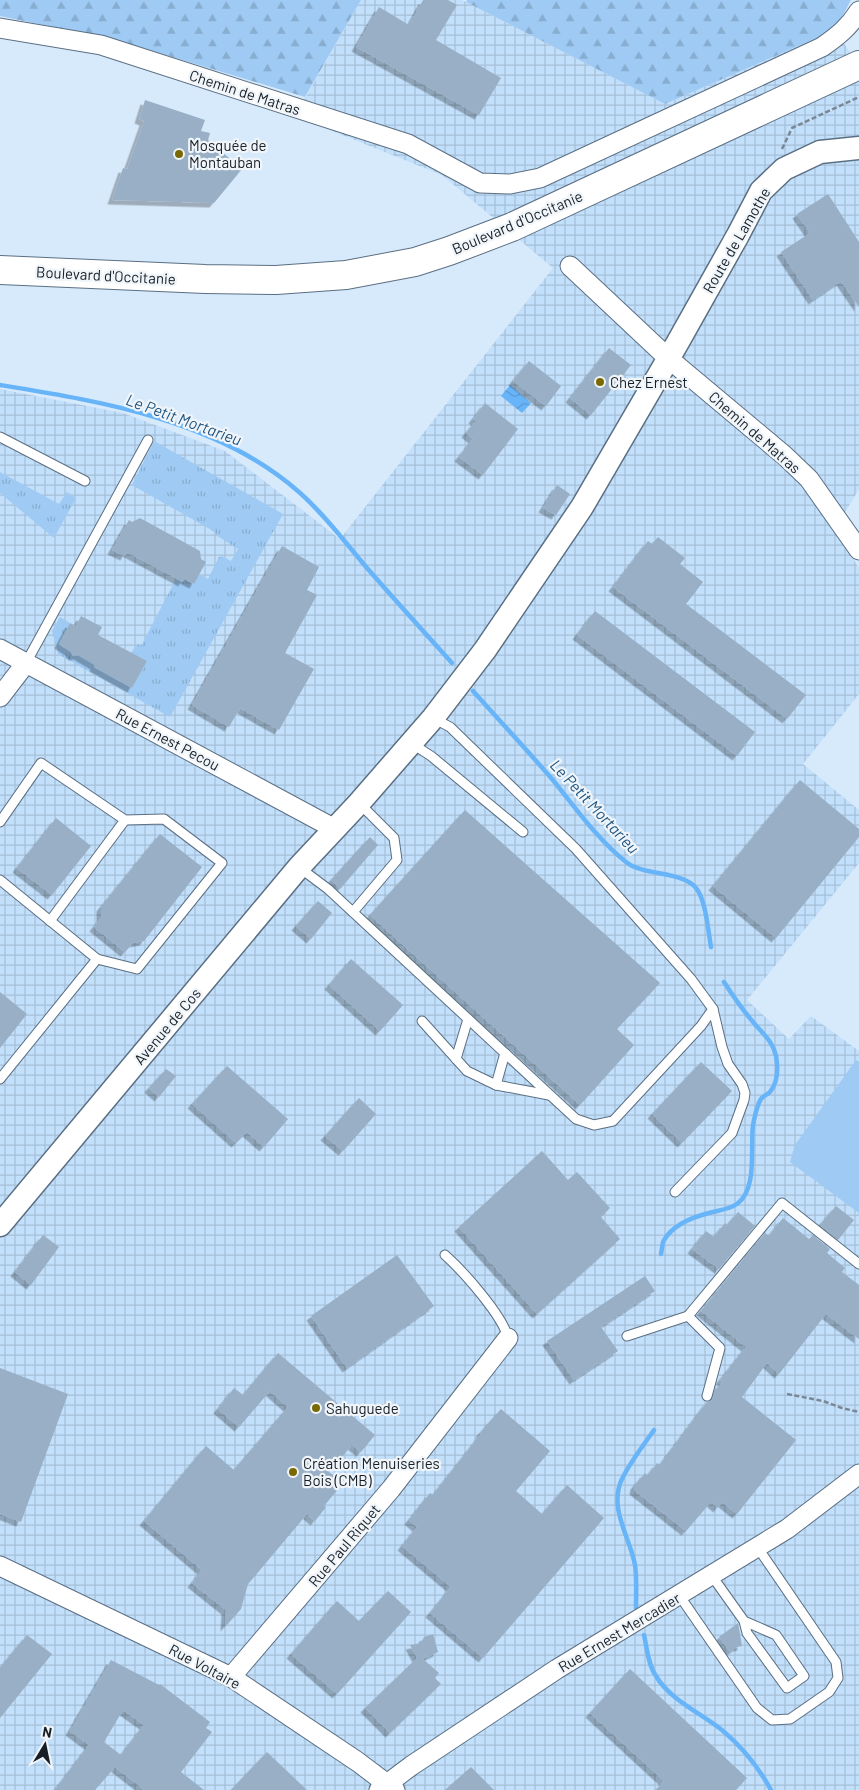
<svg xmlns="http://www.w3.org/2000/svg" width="859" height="1790" viewBox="0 0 859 1790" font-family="Barlow,sans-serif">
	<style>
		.industrial { fill: url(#industrial-grid) }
		.grass { fill: url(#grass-tufts) }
		.forest { fill: url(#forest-firs) }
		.pitch { fill: #9ecaf3 }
		.water { fill: url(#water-waves) }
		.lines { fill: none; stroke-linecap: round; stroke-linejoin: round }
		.stream { stroke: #68b4f9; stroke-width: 4.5 }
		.building { fill: #99afc5; fill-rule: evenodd; filter: url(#shadow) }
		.service-casing { stroke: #5b6f83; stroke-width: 11 }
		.minor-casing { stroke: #5b6f83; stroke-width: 21 }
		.tertiary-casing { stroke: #5b6f83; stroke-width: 25 }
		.primary-casing { stroke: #5b6f83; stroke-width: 30 }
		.path { stroke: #7a8895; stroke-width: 2.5; stroke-dasharray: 5 2.5; stroke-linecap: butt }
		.service { stroke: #fff; stroke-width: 9 }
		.minor { stroke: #fff; stroke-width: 19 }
		.tertiary { stroke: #fff; stroke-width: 22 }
		.primary { stroke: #fff; stroke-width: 28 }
		.poi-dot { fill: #7a6800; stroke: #f0f5fa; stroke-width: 2 }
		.labels { text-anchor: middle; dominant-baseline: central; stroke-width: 4.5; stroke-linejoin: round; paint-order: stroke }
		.street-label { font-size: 15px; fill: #161e26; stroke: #f0f5fa }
		.poi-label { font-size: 15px; fill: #161e26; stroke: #f0f5fa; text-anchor: start }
		.water-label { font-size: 16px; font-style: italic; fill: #205683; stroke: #f0f5fa }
	</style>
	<defs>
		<pattern id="industrial-grid" width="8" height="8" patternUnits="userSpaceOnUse" patternTransform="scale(1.25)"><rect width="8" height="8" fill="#c2dffb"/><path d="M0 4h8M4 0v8" fill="none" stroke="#a6bfd7"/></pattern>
		<pattern id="grass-tufts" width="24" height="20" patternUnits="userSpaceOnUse" patternTransform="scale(1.25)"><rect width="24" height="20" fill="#9ecaf3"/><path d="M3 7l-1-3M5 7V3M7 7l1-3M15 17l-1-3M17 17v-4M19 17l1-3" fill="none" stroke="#87add0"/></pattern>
		<pattern id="forest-firs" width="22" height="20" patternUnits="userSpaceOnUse" patternTransform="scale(1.25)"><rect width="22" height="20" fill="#9ecaf3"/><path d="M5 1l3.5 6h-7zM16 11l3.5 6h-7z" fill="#87add0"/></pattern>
		<pattern id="water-waves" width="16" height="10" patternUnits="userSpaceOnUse" patternTransform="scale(1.25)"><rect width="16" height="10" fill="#68b4f9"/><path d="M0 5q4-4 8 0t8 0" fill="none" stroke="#599ad5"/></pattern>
		<filter id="shadow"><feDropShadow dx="-4.5" dy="4.5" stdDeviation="0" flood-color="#0004"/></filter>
	</defs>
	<rect width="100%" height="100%" fill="#d7eafc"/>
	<polygon class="industrial" points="361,0 462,0 665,104 835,30 859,66 859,489 835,529 859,568 859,694 803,764 859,810 859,863 747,1000 789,1039 811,1016 859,1051 859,1790 0,1790 0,389 123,413 225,451 340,539 553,268 442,175 295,116"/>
	<g class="grass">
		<polygon points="154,441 283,514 170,717 58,654 52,631 60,617 70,623 59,645 71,651 73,656 78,655 85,659 104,648 94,667 132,688 147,661 131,653 137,644 141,646 176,579 182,582 184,579 193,584 199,574 208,579 219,557 222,556 231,561 238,549 216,535 215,532 132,485"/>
		<polygon points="0,472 59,504 67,492 76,498 54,538 0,493"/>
	</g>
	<g class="forest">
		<polygon points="0,0 361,0 305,97 116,40 0,16"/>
		<polygon points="467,0 851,0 835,30 665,104 466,2"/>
	</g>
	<polygon class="pitch" points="856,1060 859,1062 859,1213 790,1162 795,1145"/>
	<polygon class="water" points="510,385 531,403 522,413 501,396"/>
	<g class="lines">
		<g class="stream">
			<path d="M0,385c104,17 217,35 299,107 25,22 46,50 68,76 28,32 57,64 85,95"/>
			<path d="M473,691c26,29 53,58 79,88 23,28 45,60 74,83 17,14 57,9 70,26 10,12 12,43 15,59"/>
			<path d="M661,1254c1,-4 1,-11 3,-14 9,-15 29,-23 45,-27 10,-3 19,-3 28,-9 21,-15 13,-57 16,-79 2,-9 3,-18 8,-26 2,-3 6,-4 9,-7 8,-10 8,-25 6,-36 -3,-15 -14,-23 -23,-34 -11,-13 -20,-26 -29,-40"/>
			<path d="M636,1608c0,-14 1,-29 -1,-43 -5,-28 -27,-57 -13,-86 8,-17 21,-33 32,-49"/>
			<path d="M644,1635c3,13 4,30 12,41 14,24 45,37 66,54 19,16 37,38 49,60"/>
		</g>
	</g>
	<g class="building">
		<polygon points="423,0 448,0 457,5 436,40 501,78 479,115 356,47 379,7 409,25"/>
		<polygon points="145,100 205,120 201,131 210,133 208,140 242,169 214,203 112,200 123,168 127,169 144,121 139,119"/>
		<polygon points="828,194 859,242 859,307 841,281 813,300 781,252 810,233 797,214"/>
		<polygon points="609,348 631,365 591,415 570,398"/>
		<polygon points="529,361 561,386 546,406 513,381"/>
		<polygon points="485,403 518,429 483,475 459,457 473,439 466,433 476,421 473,419"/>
		<polygon points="557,485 570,494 556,515 543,508"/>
		<polygon points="140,518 200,551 201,559 206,562 194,584 184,579 183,582 127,552 125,556 112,550 129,520 132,522"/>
		<polygon points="658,537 685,558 680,564 703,582 686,604 806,695 787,719 613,587 648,541 652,544"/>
		<polygon points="282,546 319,567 307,590 317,595 285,653 314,669 279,730 240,708 229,727 192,705"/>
		<polygon points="595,611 755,732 737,756 577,635"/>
		<polygon points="81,616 102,627 98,635 147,661 132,688 94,667 95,665 78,655 73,656 71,652 59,644 70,623 76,626"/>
		<polygon points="800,780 859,829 859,837 776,938 713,886"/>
		<polygon points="465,810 660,983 617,1029 634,1045 580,1105 370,915"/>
		<polygon points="56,818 91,846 52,895 17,868"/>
		<polygon points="160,834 202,867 144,941 133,943 125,952 94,927 101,918 101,907"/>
		<polygon points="370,837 378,845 340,889 331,880"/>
		<polygon points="318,901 332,913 311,939 296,926"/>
		<polygon points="351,959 403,1005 380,1031 329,985"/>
		<polygon points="0,992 27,1014 0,1048"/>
		<polygon points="701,1062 732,1091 682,1143 652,1114"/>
		<polygon points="227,1066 288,1119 264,1147 247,1132 236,1143 192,1104"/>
		<polygon points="166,1069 176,1076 159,1097 149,1088"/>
		<polygon points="359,1098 376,1114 343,1151 325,1136"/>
		<polygon points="542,1151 568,1180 577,1172 610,1208 601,1217 620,1239 537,1314 459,1227"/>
		<polygon points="836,1206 854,1220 838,1240 820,1225"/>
		<polygon points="738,1212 755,1226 719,1269 692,1249 706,1231 714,1237 725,1223 727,1225"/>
		<polygon points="783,1218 809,1239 813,1235 830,1249 827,1253 845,1268 842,1272 859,1285 859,1339 826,1314 779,1374 767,1363 742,1397 796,1440 737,1514 722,1502 718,1508 711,1502 686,1531 634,1490 635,1485 645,1473 648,1476 657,1463 660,1465 707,1402 712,1400 714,1393 723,1381 720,1380 746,1347 701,1311 765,1233 769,1236"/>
		<polygon points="43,1235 59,1247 31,1285 15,1272"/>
		<polygon points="397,1255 434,1306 347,1368 311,1316"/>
		<polygon points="645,1276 655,1291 601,1327 618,1351 574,1380 547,1341"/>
		<polygon points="278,1353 375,1435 361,1452 352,1445 329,1472 343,1483 324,1506 326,1507 315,1521 307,1514 248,1584 241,1609 225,1627 226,1610 192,1583 202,1570 144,1521 206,1446 234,1470 288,1407 270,1391 239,1427 218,1409 234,1388 243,1395"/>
		<polygon points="0,1368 68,1394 21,1522 0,1514"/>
		<polygon points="501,1409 550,1451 516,1491 542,1514 567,1485 604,1518 483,1658 430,1613 451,1587 402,1546 417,1527 409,1520 430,1493 433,1495 481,1434 480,1433"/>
		<polygon points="388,1591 411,1612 337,1694 291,1654 337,1601 359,1621"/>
		<polygon points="738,1623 742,1646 737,1647 730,1652 719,1637"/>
		<polygon points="433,1634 438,1652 423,1659 439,1673 435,1678 441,1684 390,1733 365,1708 417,1658 410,1645 421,1643 424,1637"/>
		<polygon points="27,1635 52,1654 0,1718 0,1668"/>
		<path d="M111,1660l48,25 1,-1 50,38 -4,6 6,4 -31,40 23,18h-59l-30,-23 -20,23h-40l34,-45 -19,-14zM123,1710l21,15 -23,30 -17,-13z"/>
		<polygon points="630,1669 747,1778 736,1790 656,1790 664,1781 590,1713"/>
		<polygon points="267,1752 307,1790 231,1790"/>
		<polygon points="471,1767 494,1790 445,1790"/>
	</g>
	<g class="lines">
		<defs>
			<g id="service">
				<polyline points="0,437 85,481"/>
				<polyline points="26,663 148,440"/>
				<polyline points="411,743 431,756 523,832"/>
				<polyline points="0,822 41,763 125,820 164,819 222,863 137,969 97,959 0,880"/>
				<polyline points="300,868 328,889 576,1119 594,1125 613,1121 701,1026 713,1009 691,979 576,849 450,727 433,718"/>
				<polyline points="353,912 397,860 394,838 359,803"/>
				<polyline points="50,921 125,820"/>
				<polyline points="422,1021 467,1071 496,1085 549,1095"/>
				<polyline points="456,1059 468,1019"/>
				<polyline points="0,1079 97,959"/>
				<polyline points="496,1085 505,1053"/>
				<polyline points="675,1192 732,1133 744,1100 745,1093 742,1084 728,1064 722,1047 713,1009"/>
				<path d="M445,1255c18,16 58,61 63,83"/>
				<polyline points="688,1316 720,1348 707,1396"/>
				<polyline points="627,1336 688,1316 782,1203 859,1264"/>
				<polyline points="712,1576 744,1621 747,1633 787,1688 804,1676 776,1635 744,1621"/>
				<polyline points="679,1595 757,1708 772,1720 790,1719 829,1692 838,1678 836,1662 758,1548"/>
			</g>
			<g id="minor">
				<path d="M0,28l101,17 307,99 72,39 30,1 30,-6 282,-131c16,-11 27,-20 37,-36"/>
				<polyline points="570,266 668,358 785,456 809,479 859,550"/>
				<polyline points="0,649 335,829"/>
				<polyline points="0,697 26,663"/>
				<polyline points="0,1566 231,1677 358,1762 395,1790"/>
				<polyline points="231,1677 391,1489 508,1338"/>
				<polyline points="379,1790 411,1766 557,1669 787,1529 859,1474"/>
			</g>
			<polyline id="tertiary" points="0,1225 299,867 359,803 433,718 485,650 582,507 678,342 738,235 761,191 784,169 820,152 859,148"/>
			<polyline id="primary" points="0,270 205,279 276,280 346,275 415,262 449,251 512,227 859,65"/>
		</defs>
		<use href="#service" class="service-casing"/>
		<use href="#minor" class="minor-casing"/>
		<use href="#tertiary" class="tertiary-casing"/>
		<use href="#primary" class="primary-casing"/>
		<g class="path">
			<polyline points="782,149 792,128 859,97"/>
			<polyline points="787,1394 823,1401 842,1408 859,1412"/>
		</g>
		<use href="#service" class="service"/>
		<use href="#minor" class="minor"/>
		<use href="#tertiary" class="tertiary"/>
		<use href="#primary" class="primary"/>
	</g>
	<g class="poi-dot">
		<circle cx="179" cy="154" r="5"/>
		<circle cx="600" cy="382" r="5"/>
		<circle cx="316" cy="1408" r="5"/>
		<circle cx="293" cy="1472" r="5"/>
	</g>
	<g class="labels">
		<g class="street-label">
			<text transform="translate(245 92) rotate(18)">Chemin de Matras</text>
			<text transform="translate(517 222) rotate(-23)">Boulevard d'Occitanie</text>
			<text transform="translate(736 240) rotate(-60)">Route de Lamothe</text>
			<text transform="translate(106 275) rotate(3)">Boulevard d'Occitanie</text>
			<text transform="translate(755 432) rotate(41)">Chemin de Matras</text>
			<text transform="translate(168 739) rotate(28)">Rue Ernest Pecou</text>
			<text transform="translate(167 1026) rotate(-50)">Avenue de Cos</text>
			<text transform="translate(344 1545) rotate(-50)">Rue Paul Riquet</text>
			<text transform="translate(619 1632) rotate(-31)">Rue Ernest Mercadier</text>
			<text transform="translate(205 1666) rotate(28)">Rue Voltaire</text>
		</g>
		<g class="poi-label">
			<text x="189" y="145">Mosquée de<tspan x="189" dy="17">Montauban</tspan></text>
			<text x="610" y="382">Chez Ernest</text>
			<text x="326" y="1408">Sahuguede</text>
			<text x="303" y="1463">Création Menuiseries<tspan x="303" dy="17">Bois (CMB)</tspan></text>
		</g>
		<g class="water-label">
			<text transform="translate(184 419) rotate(20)">Le Petit Mortarieu</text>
			<text transform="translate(595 806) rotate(47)">Le Petit Mortarieu</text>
		</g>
	</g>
	<g transform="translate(45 1745) rotate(10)" stroke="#f0f5fa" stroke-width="4" paint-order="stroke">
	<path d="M0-4L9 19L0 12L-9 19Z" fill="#161e26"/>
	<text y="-8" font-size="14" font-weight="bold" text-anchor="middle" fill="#161e26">N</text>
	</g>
</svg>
